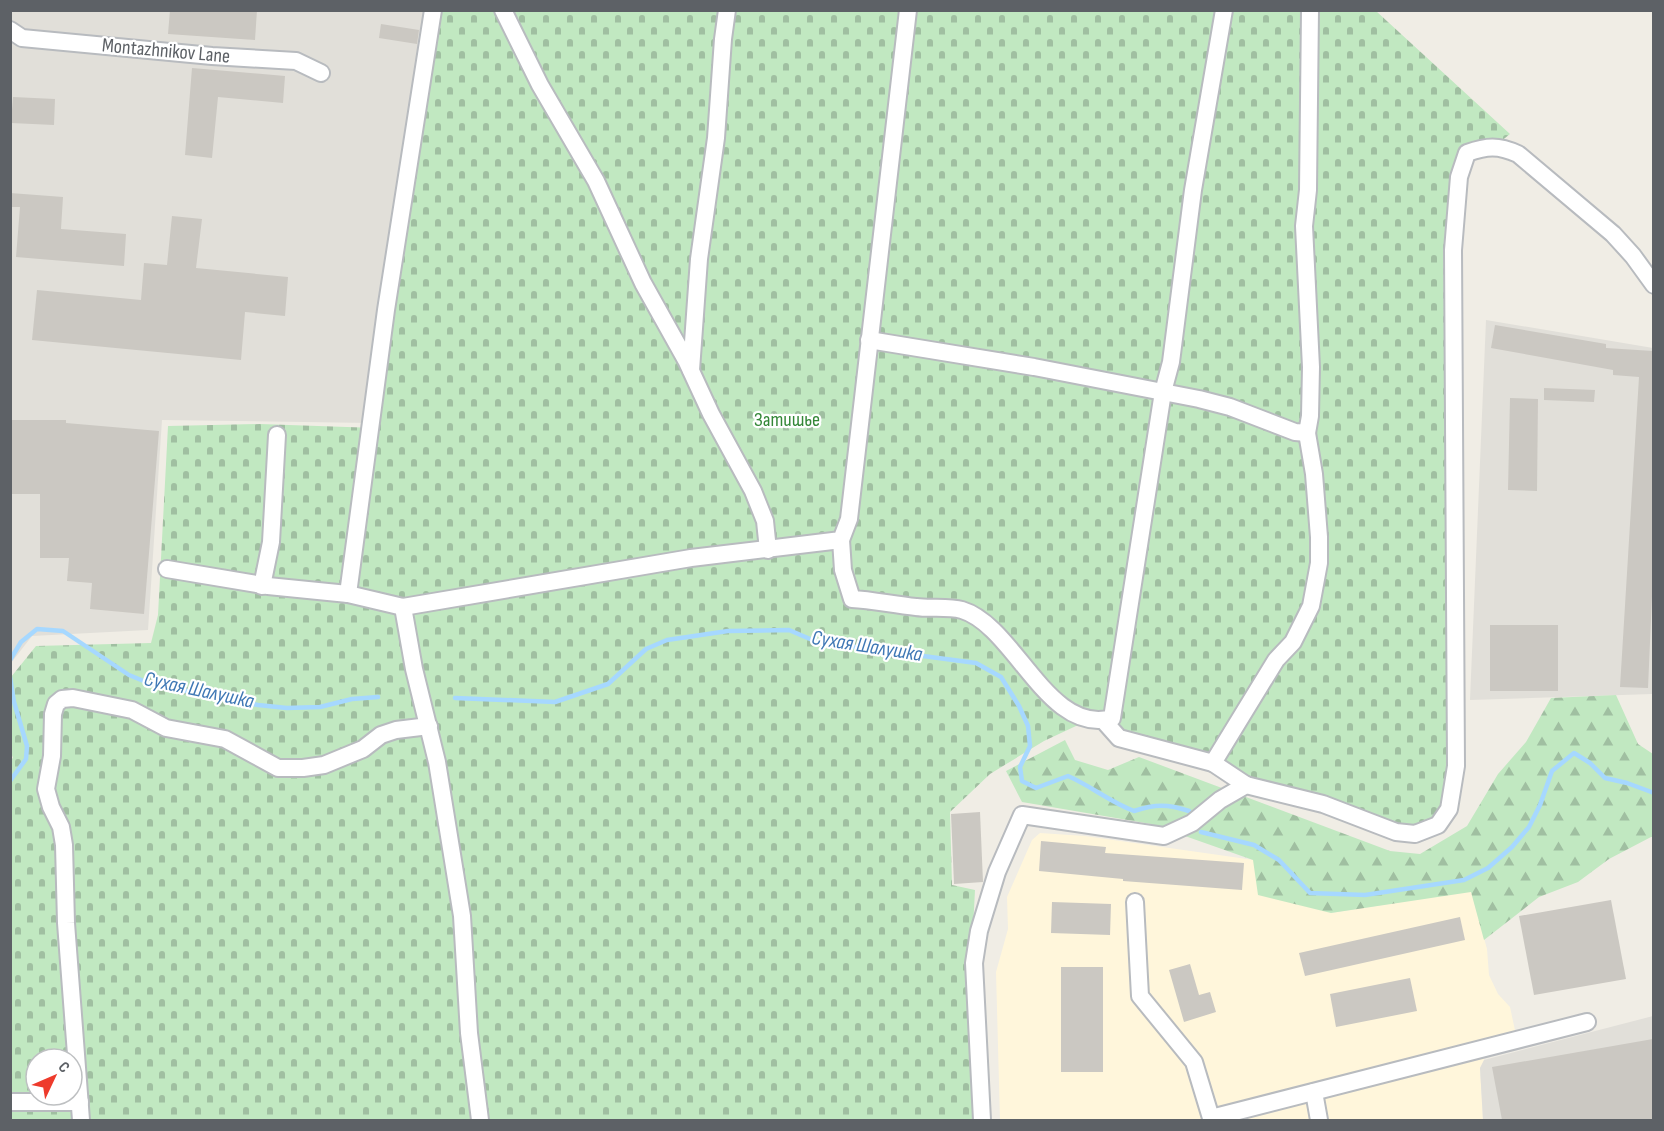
<svg xmlns="http://www.w3.org/2000/svg" width="1664" height="1131" viewBox="0 0 1664 1131" font-family="'Sofia Sans Condensed',sans-serif">
	<style>
		.commercial { fill: #fff6db }
		.industrial { fill: #e1dfd9 }
		.forest { fill: url(#forest-firs) }
		.cemetery { fill: url(#cemetery-stones); fill-rule: evenodd }
		.lines { fill: none; stroke-linecap: round; stroke-linejoin: round }
		.stream { stroke: #a6d8ff; stroke-width: 4.5 }
		.building { fill: #cbc8c2 }
		.minor-casing { stroke: #b8bbbf; stroke-width: 20 }
		.minor { stroke: #fff; stroke-width: 16 }
		.labels { text-anchor: middle; dominant-baseline: central; stroke-width: 4.5; stroke-linejoin: round; paint-order: stroke }
		.street-label { font-size: 20px; fill: #5d6166; stroke: #fff }
		.park-label { font-size: 20px; fill: #338737; stroke: #fff }
		.water-label { font-size: 21px; font-style: italic; fill: #3f78b5; stroke: #fff }
	</style>
	<defs>
		<pattern id="forest-firs" width="22" height="20" patternUnits="userSpaceOnUse" patternTransform="scale(1.5)"><rect width="22" height="20" fill="#c1e8c1"/><path d="M5 1l3.5 6h-7zM16 11l3.5 6h-7z" fill="#a0bfa1"/></pattern>
		<pattern id="cemetery-stones" width="16" height="16" patternUnits="userSpaceOnUse" patternTransform="scale(1.5)"><rect width="16" height="16" fill="#c1e8c1"/><path d="M2 7V4a2 2 0 0 1 4 0v3zM10 15v-3a2 2 0 0 1 4 0v3z" fill="#a0bfa1"/></pattern>
	</defs>
	<rect width="100%" height="100%" fill="#f0ede5"/>
	<polygon class="commercial" points="1040,833 1085,836 1254,860 1331,913 1471,891 1487,949 1489,975 1498,994 1510,1007 1516,1035 1483,1043 1484,1060 1480,1068 1483,1120 1000,1120 996,972 1008,929 1007,897 1032,840"/>
	<g class="industrial">
		<polygon points="11,11 429,11 371,423 162,420 148,630 32,636 11,663"/>
		<polygon points="1486,320 1653,348 1652,694 1470,700"/>
		<polygon points="1653,1016 1653,1120 1483,1120 1480,1068 1484,1060"/>
	</g>
	<polygon class="forest" points="1616,695 1638,744 1653,754 1653,837 1651,837 1609,859 1578,882 1539,897 1484,940 1471,892 1331,913 1258,895 1253,860 1151,824 1022,802 1006,771 1065,740 1075,760 1108,770 1139,757 1390,851 1420,854 1467,826 1498,774 1526,742 1551,698"/>
	<path class="cemetery" d="M436,11h940l134,123 -15,12 -18,-3 -14,31 -7,124 -3,507 -34,30 -113,-37 -201,-72h-29l-32,15 -54,33 -40,38 2,73 23,5 -4,78 6,152h-966l-1,-360 3,-2 -3,-8 1,-73 25,-31 115,-3 7,-28 10,-189 92,-2 116,4zM36,1059h36v36h-36z"/>
	<g class="lines">
		<g class="stream">
			<polyline points="10,660 21,642 37,629 63,631 129,675 151,684 258,705 287,708 320,707 352,699 378,697"/>
			<polyline points="10,677 14,702 27,746 26,759 10,781"/>
			<path d="M455,698l100,4 53,-18 38,-35 21,-9 61,-9 61,-1 28,12 159,21 25,14 18,29 9,20 2,20 -10,21 2,14 14,7 32,-12c23,10 42,26 66,35 21,-7 34,-7 55,0"/>
			<polyline points="1201,832 1254,845 1279,860 1310,893 1365,895 1464,880 1488,868 1512,847 1529,827 1540,805 1552,771 1574,753 1590,763 1605,778 1627,783 1654,793"/>
		</g>
	</g>
	<g class="building">
		<polygon points="170,10 257,10 255,40 168,34"/>
		<polygon points="381,24 419,30 417,44 379,38"/>
		<polygon points="192,68 285,76 283,103 218,97 212,158 185,155"/>
		<polygon points="13,97 55,99 54,125 11,123"/>
		<polygon points="10,193 63,197 61,229 126,234 124,266 16,257 20,207 10,207"/>
		<polygon points="172,216 202,219 196,268 288,277 285,316 245,312 241,360 32,340 37,290 141,300 144,263 167,265"/>
		<polygon points="1495,325 1606,344 1606,348 1653,351 1653,573 1648,688 1620,687 1639,377 1613,375 1613,370 1491,348"/>
		<polygon points="1544,388 1595,390 1594,402 1544,400"/>
		<polygon points="1510,398 1538,399 1537,491 1508,490"/>
		<polygon points="10,420 66,420 66,423 159,431 144,614 90,609 92,583 67,581 69,558 40,558 40,494 10,494"/>
		<rect x="1490" y="625" width="68" height="66"/>
		<polygon points="980,812 983,882 954,884 951,814"/>
		<polygon points="1041,841 1106,847 1105,853 1244,863 1242,890 1123,881 1123,879 1039,871"/>
		<polygon points="1611,900 1626,979 1534,995 1519,916"/>
		<polygon points="1052,902 1111,904 1110,935 1051,933"/>
		<polygon points="1460,917 1465,940 1305,976 1299,953"/>
		<polygon points="1190,964 1199,995 1210,992 1216,1012 1184,1022 1169,970"/>
		<rect x="1061" y="967" width="42" height="105"/>
		<polygon points="1410,978 1417,1011 1336,1027 1330,994"/>
		<polygon points="1653,1039 1653,1119 1502,1120 1492,1067"/>
	</g>
	<g class="lines">
		<defs>
			<g id="minor">
				<polyline points="503,10 540,85 596,181 643,283 686,360 711,414 753,491 765,521 768,550"/>
				<polyline points="10,30 22,38 212,56 296,61 321,73"/>
				<polyline points="869,340 1034,367 1199,399 1230,407 1295,432 1307,433 1310,416 1311,367 1304,226 1308,190 1310,10"/>
				<polyline points="691,370 699,259 716,138 723,39 727,10"/>
				<path d="M841,540l2,30 9,29c21,1 42,6 64,8 14,2 32,-1 46,3 53,16 86,126 150,108l51,-326 8,-30 22,-172 31,-180"/>
				<polyline points="167,569 268,586 348,594"/>
				<polyline points="262,586 271,542 277,435"/>
				<polyline points="403,607 348,594 386,310 433,10"/>
				<polyline points="1103,720 1119,738 1213,763"/>
				<polyline points="1246,785 1213,763 1276,660 1293,642 1311,606 1319,563 1319,537 1314,474 1307,433"/>
				<polyline points="1135,902 1140,996 1194,1062 1211,1118"/>
				<polyline points="1314,1092 1319,1120"/>
				<polyline points="10,1102 80,1102"/>
				<polyline points="81,1120 66,923 64,845 61,827 51,807 46,789 52,756 53,714 56,704 62,699 73,698 132,710 166,728 225,739 278,768 303,768 324,765 363,749 381,735 396,730 429,726"/>
				<polyline points="480,1120 469,1033 462,916 437,762 414,669 403,607 691,558 841,540 849,519 908,10"/>
				<path d="M982,1120l-8,-157 5,-32 18,-59 25,-57 142,21 28,-13 28,-23 26,-15 77,19 73,28 19,2 23,-9 11,-16 7,-43 -3,-516 6,-73 8,-24c20,-7 31,-8 51,1l95,80 20,22 21,29"/>
				<polyline points="1211,1120 1211,1118 1587,1022"/>
			</g>
		</defs>
		<use href="#minor" class="minor-casing"/>
		<use href="#minor" class="minor"/>
	</g>
	<g class="labels">
		<g class="street-label">
			<text transform="translate(166 51) rotate(5)">Montazhnikov Lane</text>
		</g>
		<g class="park-label">
			<text x="787" y="420">Затишье</text>
		</g>
		<g class="water-label">
			<text transform="translate(867 646) rotate(9)">Сухая Шалушка</text>
			<text transform="translate(199 690) rotate(12)">Сухая Шалушка</text>
		</g>
	</g>
	<rect width="1664" height="1131" fill="none" stroke="#5d6166" stroke-width="24"/>
	<g transform="translate(54 1077) rotate(46)"><circle r="28" fill="#ffffff" stroke="#bec0c2" stroke-width="1.5"/>
	<path d="M0-4.5L10 22L0 15L-10 22Z" fill="#ee3b2c"/>
	<text y="-9" font-size="16" font-weight="bold" text-anchor="middle" fill="#5d6166">С</text>
	</g>
</svg>
